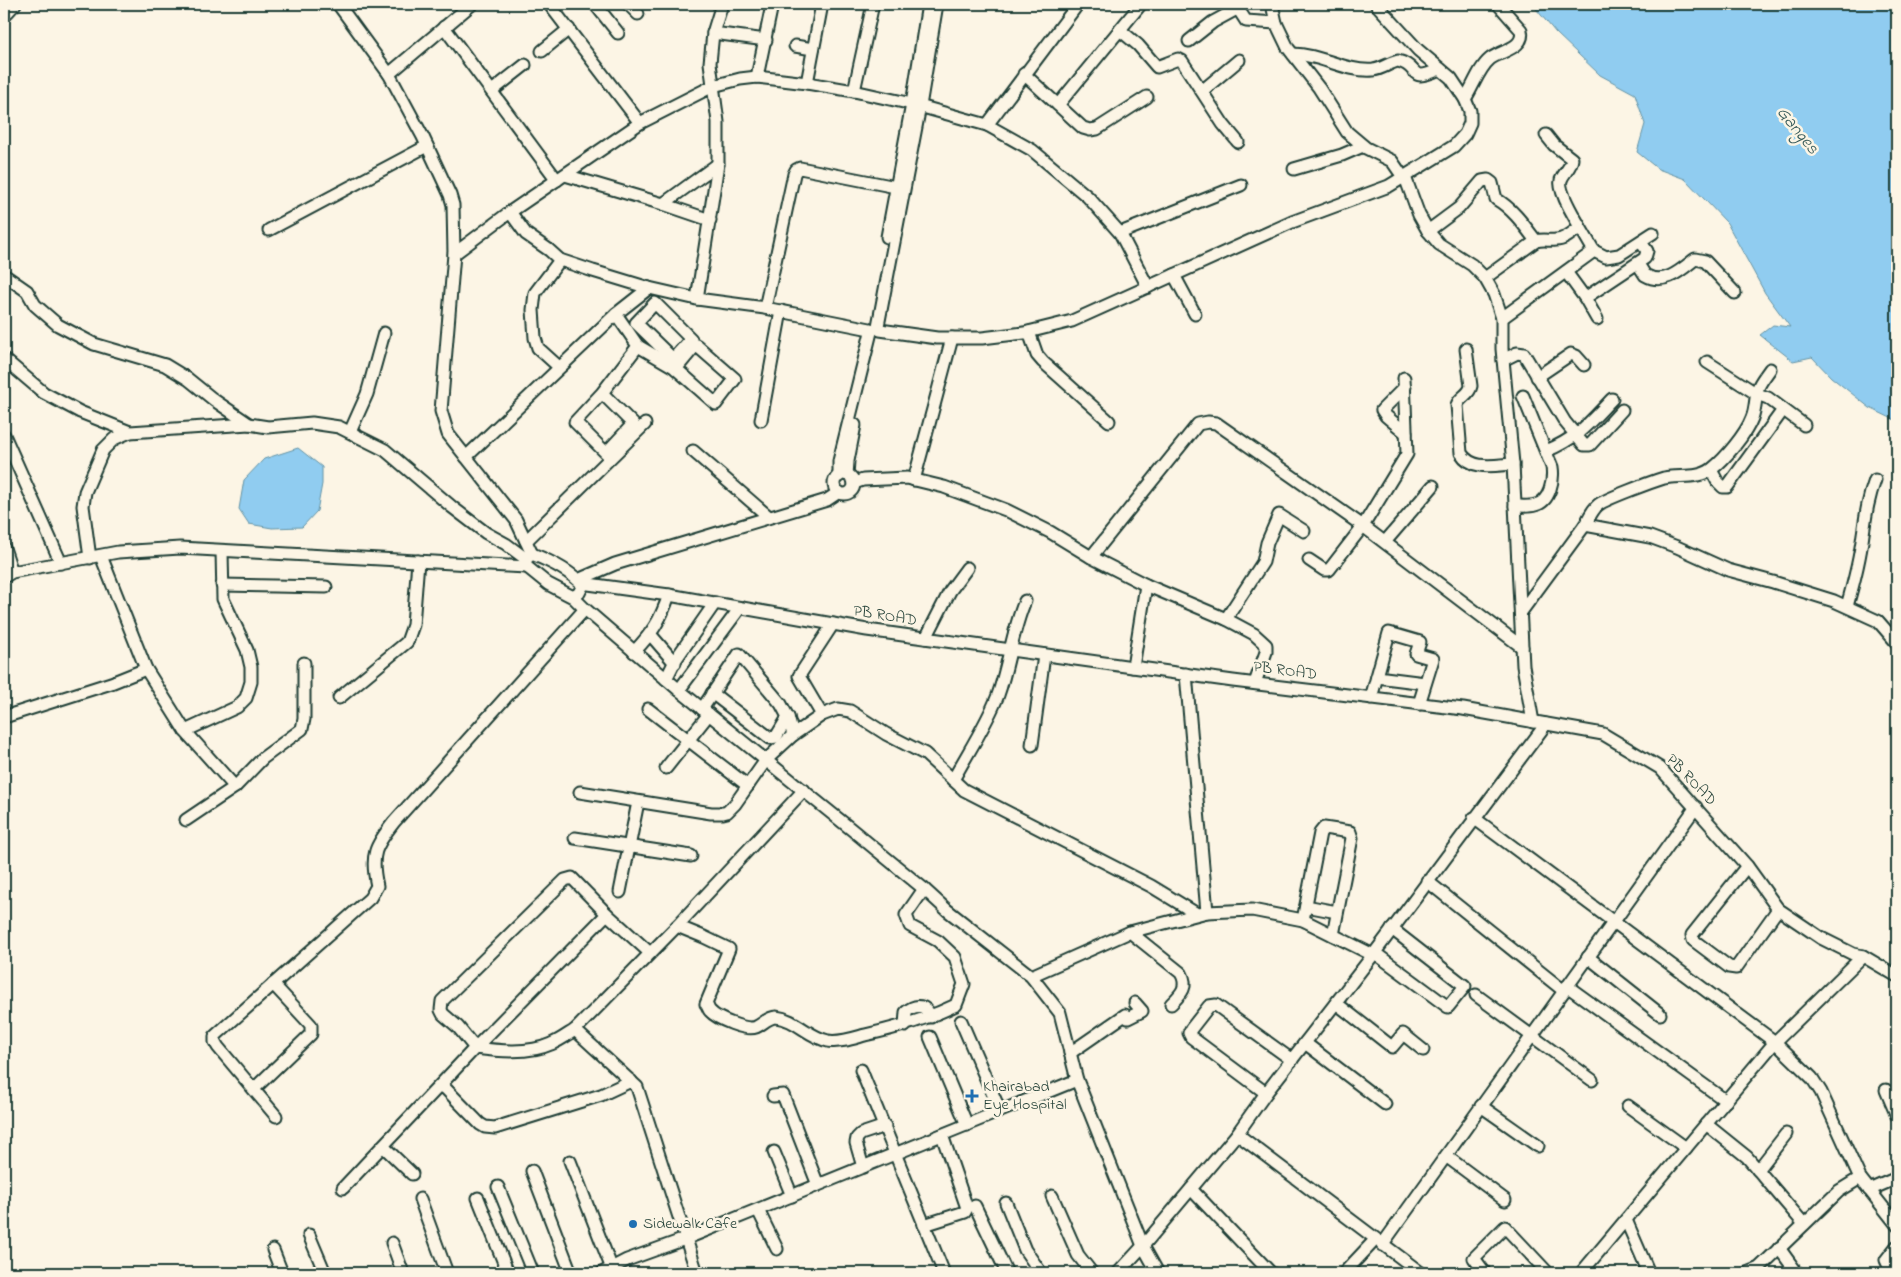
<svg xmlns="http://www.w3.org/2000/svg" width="1901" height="1277" viewBox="0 0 1901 1277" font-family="'Indie Flower',sans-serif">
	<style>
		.water { fill: #90ccf0; stroke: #6393a5 }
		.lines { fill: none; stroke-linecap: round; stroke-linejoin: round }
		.minor-casing { stroke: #1f3d34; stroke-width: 15 }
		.minor { stroke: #fcf5e5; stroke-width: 11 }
		.poi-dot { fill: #1f6fb2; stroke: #fcf5e5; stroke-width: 2 }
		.labels { text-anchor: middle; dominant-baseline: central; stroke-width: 5; stroke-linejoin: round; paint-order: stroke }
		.street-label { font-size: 16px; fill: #1f3d34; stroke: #fcf5e5 }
		.poi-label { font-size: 16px; fill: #1f3d34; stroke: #fcf5e5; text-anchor: start }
		.water-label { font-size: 18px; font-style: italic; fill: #365a5a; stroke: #fcf5e5 }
	</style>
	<rect width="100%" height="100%" fill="#fcf5e5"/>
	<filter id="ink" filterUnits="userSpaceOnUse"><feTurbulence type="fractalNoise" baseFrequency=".02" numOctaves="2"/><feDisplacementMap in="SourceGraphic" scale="10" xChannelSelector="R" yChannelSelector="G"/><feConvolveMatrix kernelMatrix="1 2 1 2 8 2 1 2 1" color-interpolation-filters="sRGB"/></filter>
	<g filter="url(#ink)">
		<g class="water">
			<polygon points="1532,4 1897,4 1897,421 1870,408 1831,377 1812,357 1793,361 1760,335 1773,325 1790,327 1765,293 1727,223 1685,179 1658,169 1637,152 1645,124 1635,94 1600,75 1556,33"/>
			<polygon points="298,448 322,467 322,484 317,511 302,527 272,528 249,524 239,509 244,480 264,459"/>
		</g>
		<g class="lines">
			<defs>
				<g id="minor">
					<polyline points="338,4 389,74 423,137 450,195 453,205 454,254 441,411 448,434 516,520 532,554"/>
					<polyline points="549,4 640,123"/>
					<polyline points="595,4 618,33"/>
					<polyline points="628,4 638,14"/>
					<polyline points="1235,4 1246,21 1276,23 1288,48 1319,88 1347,132 1366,148 1392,161 1403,177"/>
					<polyline points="1272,4 1276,23"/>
					<polyline points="4,16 15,4"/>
					<polyline points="444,27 557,180"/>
					<polyline points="1120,30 1138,45 1157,67 1178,59 1182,61 1223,124 1238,142"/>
					<polyline points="713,33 766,40"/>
					<polyline points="1189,41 1213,22 1237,9"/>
					<polyline points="795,46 813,49"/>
					<polyline points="542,51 569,29"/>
					<path d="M1293,54c27,0 52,18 80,16 9,-1 16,-7 25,-9 24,6 8,23 42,8"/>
					<polyline points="389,74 472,4"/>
					<polyline points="1024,74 1083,128 1090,130 1097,129 1147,97"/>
					<polyline points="757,77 772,5"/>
					<polyline points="807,83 822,4"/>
					<polyline points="492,91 525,65"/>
					<polyline points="854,91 873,4"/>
					<polyline points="1202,91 1239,60"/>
					<path d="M1465,99c8,-12 14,-31 25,-40 10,-8 36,-11 31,-29l-23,-26"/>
					<polyline points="1058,105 1141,4"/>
					<polyline points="987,125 1078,4"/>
					<path d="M1546,135l8,10 18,14c-1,9 -8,13 -11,21 -3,11 13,36 19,47"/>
					<polyline points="1294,169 1342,155 1363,146"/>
					<polyline points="565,175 663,204 710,220"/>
					<polyline points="1405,177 1419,215 1428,231 1439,244 1472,265 1485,278 1494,294 1502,318 1502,349 1513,464 1523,666 1533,722"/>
					<polyline points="663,204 718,164"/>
					<polyline points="510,212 526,234 549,250 560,260 593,271 649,288 697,299 765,308 870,329"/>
					<polyline points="269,230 427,146"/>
					<path d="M1428,231l31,-23 23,-27 6,-1 4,3 4,16c17,10 28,26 40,42"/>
					<polyline points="1120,233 1241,185"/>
					<polyline points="887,237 912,104 928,4"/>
					<polyline points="454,254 510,212 640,123 713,86 740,79 757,77 807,83 854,91 912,104 987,125 1032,150 1088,197 1120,233 1148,287"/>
					<path d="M1638,264l7,11c19,11 35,-4 50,-16l10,2 30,32"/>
					<polyline points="1566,272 1585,298 1597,319"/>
					<polyline points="4,275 27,291 35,305 58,325 94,344 165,365 188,379 214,400 249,424 268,427 312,423 339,427 385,450 452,507 486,533 506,544 526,559"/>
					<polyline points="1174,275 1195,314"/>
					<path d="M1485,278l51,-37c7,-2 13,0 20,-1 9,0 17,-8 24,-13l14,24"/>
					<polyline points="1585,298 1645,258 1647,251 1641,242"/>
					<polyline points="697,299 718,164 718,122 710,63 713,33 722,4"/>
					<polygon points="655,303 691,339 673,359 636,323"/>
					<polyline points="765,308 794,174 796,170 800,168 896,187"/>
					<polyline points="1502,318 1594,251 1606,257 1619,255 1653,233"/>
					<polyline points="878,326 920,106 937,4"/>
					<polyline points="880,330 937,338 982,338 1024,333 1072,321 1292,222 1389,186 1454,146 1465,134 1470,123 1470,111 1465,99 1451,78 1418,50 1376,4"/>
					<polyline points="1029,332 1037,355 1043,362 1109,421"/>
					<polyline points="638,346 674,367 716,404 735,379 696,345 676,369"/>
					<path d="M1466,349l5,37c-2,10 -11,10 -14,19l4,48c11,18 34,12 52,11"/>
					<polyline points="4,359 44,393 80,412 130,432 249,424"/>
					<polyline points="1503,360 1517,353 1524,354 1565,422 1584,445 1590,445 1622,410"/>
					<polyline points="1707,362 1757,394 1768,398 1804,425"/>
					<polyline points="559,367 538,348 535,338 533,310 535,293 560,260"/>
					<polyline points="1537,377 1571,354 1576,356 1584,365"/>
					<polyline points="1405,387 1382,410 1386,416 1406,433"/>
					<polyline points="602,393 575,422 606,453 633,424 602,393 638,346 616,314"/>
					<polyline points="761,420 781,311"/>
					<polyline points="350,432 367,394 384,333"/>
					<polyline points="4,435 61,563"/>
					<polyline points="693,451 769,517"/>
					<path d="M1546,451c32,-13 43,-28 66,-52"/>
					<polyline points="466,457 616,314 649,288"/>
					<polyline points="1711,470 1717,481 1723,487 1727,487 1783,410"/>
					<circle cx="844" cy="484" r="10"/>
					<polyline points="847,475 848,461 855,425"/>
					<polyline points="839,476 839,461 871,332"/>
					<polyline points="914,480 952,338"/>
					<polyline points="854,483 863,480 907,478 944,487 1006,510 1050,532 1091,557 1146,585 1226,619 1254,634 1266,645 1266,652 1255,683"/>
					<path d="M1515,506c6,0 14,1 20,-1 15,-3 19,-25 17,-38l-29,-71"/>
					<path d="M1585,525c4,-7 7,-15 13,-20 7,-6 56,-24 66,-27 16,-3 35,1 48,-9 13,-10 34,-35 40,-51 4,-10 3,-20 6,-30 2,-6 8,-13 12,-19"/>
					<polyline points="526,541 645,424"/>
					<polyline points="1385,542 1433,486"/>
					<polyline points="4,548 12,572"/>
					<polyline points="101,556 146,669 185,731 235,787"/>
					<polyline points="1091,557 1198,424 1208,422 1216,423 1363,526 1407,454 1404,378"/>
					<polyline points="90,558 83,506 85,492 103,450 114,439 130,432"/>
					<polyline points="1309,560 1324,570 1329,570 1363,526 1522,647"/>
					<polyline points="4,577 12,572 118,552 180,548 527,567"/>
					<polyline points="578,580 615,564 827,500 839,492"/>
					<polyline points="581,583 669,595 867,630 1233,681 1463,709 1603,734 1660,768 1747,866 1778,909 1821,938 1853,954 1863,956 1897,976"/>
					<polyline points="222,585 326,587"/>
					<path d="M573,597l6,-4 4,-8c-13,-14 -33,-24 -51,-31l-6,5v4l1,4 21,17 25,13 12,12 94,81 172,139 73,60 23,21 84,66 29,37 17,67 66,166 15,27"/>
					<path d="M1847,606c7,-24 13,-48 16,-72 3,-20 5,-35 12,-54"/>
					<polyline points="1521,612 1585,525 1650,537 1677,547 1728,570 1773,582 1834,601 1878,621 1897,643"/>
					<polyline points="1226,619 1263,562 1267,543 1279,515 1304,531"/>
					<polyline points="650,634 675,663"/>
					<polyline points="926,638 950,591 967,568"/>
					<path d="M634,652c19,-20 26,-31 35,-57"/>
					<polyline points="1133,667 1146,585"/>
					<polyline points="1186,674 1207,912"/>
					<polyline points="1377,677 1425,683"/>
					<polyline points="666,679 676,659 715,603"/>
					<polyline points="679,690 740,608"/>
					<polyline points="712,693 770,738 776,737 788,717"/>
					<polyline points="339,698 407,642 413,625 418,561"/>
					<polyline points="1371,698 1389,633 1420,642 1416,654 1433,659 1419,704"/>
					<polyline points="648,709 748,786"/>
					<polyline points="702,709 739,654 781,704 788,717 793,735"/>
					<polyline points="822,715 799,676 833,624"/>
					<polyline points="4,717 111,683 146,669"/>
					<polyline points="185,731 237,707 246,698 251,682 251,667 247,650 223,599 222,551"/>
					<polyline points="1032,745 1044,655"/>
					<polyline points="666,768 709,714"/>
					<path d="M953,780c14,-26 35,-58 45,-85 11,-31 14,-64 27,-94"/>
					<path d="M804,790l-127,136 27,11 25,12 -23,55c2,2 2,5 4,7 7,8 36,20 46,16 7,-3 12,-10 20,-10 20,2 32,20 52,24 12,2 26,-3 37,-6 32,-7 62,-16 91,-30l8,-21 -9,-27 -17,-16 -28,-15 -4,-11 18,-26"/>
					<polyline points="580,792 711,813 723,813 727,812 735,804 766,760 793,735 822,715 838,709 850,711 886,734 925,754 964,790 1151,886 1197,914"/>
					<polyline points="1474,818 1775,1042 1812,1078 1821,1092 1860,1178 1897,1225"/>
					<polyline points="186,820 235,787 263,758 302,729 304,719 304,663"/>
					<polyline points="575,838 691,856"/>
					<polyline points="1747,866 1692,935 1693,940 1729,967 1736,968 1778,909"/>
					<polygon points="572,878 607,914 475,1048 458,1027 443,1014 441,1010 442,1001 565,880"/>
					<polyline points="1427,881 1564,991"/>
					<polyline points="620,892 638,802"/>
					<polyline points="1306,906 1337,912"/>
					<polyline points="607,914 650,953"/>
					<polyline points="1303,920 1320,833 1324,828 1350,832 1352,838 1333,935"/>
					<polyline points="677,926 575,1030 637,1087 697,1273"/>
					<path d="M1130,932l51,41c8,14 0,21 -10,31"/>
					<polyline points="1375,953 1448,1007 1465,986 1392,929"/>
					<polyline points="1588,957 1660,1014"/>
					<polyline points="1031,976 1130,932 1207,912 1252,910 1303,920 1373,955"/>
					<polyline points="1567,986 1726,1101"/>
					<polyline points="1476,995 1592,1080"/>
					<polyline points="1336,1003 1392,1047 1403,1034 1423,1050"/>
					<polyline points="961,1021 1000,1111"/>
					<path d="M905,1026l1,-14c10,-9 20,-7 25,5"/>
					<polyline points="930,1037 967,1125"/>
					<polyline points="1305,1043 1385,1104"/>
					<polyline points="1070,1053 1125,1015 1128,1018 1142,1011 1135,1003"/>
					<polyline points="861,1070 944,1273"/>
					<polyline points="442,1085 480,1124 485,1127 495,1128 601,1095 631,1081"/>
					<polyline points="254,1089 311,1034 311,1025 273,984"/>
					<polyline points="1886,1090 1897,1116"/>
					<polyline points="1266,1093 1191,1037 1189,1033 1191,1029 1209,1006 1216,1005 1292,1060"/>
					<polyline points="773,1096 783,1095 818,1185"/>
					<polyline points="1481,1106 1538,1146"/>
					<polyline points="1628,1106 1686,1148"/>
					<path d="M276,1116l-58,-69 -3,-5v-6l155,-138 7,-12c-7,-31 -2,-40 17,-64l191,-213"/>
					<polyline points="1706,1124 1747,1157 1804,1224"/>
					<polyline points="1237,1134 1421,1273"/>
					<polyline points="383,1146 412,1174"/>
					<polyline points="774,1152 792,1196"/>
					<polyline points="1446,1156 1505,1200"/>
					<polyline points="570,1161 612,1269"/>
					<polyline points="863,1167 856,1143 857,1138 861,1134 885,1126"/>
					<polyline points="1758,1170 1786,1134"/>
					<polyline points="532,1171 571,1273"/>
					<polyline points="498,1187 533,1273"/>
					<path d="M343,1188l132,-140c23,3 54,6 76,-4 8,-3 16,-9 24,-14"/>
					<polyline points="1191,1189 1271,1273"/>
					<polyline points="1869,1190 1897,1178"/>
					<polyline points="1052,1196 1078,1255 1092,1273"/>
					<polyline points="478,1198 508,1273"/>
					<polyline points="420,1199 447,1273"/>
					<polyline points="1006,1203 1025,1250 1041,1273"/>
					<polyline points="975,1206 1007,1273"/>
					<polyline points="758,1210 777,1249"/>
					<polyline points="1626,1220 1649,1273"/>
					<polyline points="924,1225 965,1212 967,1208 942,1135"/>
					<polyline points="309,1235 325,1273"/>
					<polyline points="392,1243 403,1273"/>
					<polyline points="1382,1245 1696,807"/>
					<polyline points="1779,1248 1797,1273"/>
					<polyline points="273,1250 282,1273"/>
					<polyline points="602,1273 627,1260 685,1239 1077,1080"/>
					<polyline points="1118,1273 1143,1246 1237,1134 1266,1093 1373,955 1546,724"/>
					<polyline points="1344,1273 1375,1240"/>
					<polyline points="1485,1273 1474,1258 1505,1227 1548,1273"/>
					<polyline points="1581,1273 1775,1042 1863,956"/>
					<polyline points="1747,1273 1759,1268 1839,1191 1860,1178"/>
					<polyline points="1892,1273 1886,1260 1897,1246"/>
				</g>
			</defs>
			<use href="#minor" class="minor-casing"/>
			<use href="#minor" class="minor"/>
		</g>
	</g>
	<g class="poi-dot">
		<path d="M969.5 1088.5h5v5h5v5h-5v5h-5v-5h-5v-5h5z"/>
		<circle cx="633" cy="1224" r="5"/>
	</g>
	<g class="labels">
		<g class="street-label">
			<text transform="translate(885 616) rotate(9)">PB ROAD</text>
			<text transform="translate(1285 671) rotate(7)">PB ROAD</text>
			<text transform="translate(1691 780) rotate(46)">PB ROAD</text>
		</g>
		<g class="poi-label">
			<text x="983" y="1087">Khairabad<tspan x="983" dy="18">Eye Hospital</tspan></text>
			<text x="643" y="1224">Sidewalk Cafe</text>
		</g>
		<g class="water-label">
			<text transform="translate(1797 131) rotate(51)">Ganges</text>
		</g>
	</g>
	<rect width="1901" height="1277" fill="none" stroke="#fcf5e5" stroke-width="20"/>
	<rect x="10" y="10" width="1881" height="1257" fill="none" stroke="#1f3d34" stroke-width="2" filter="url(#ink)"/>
</svg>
